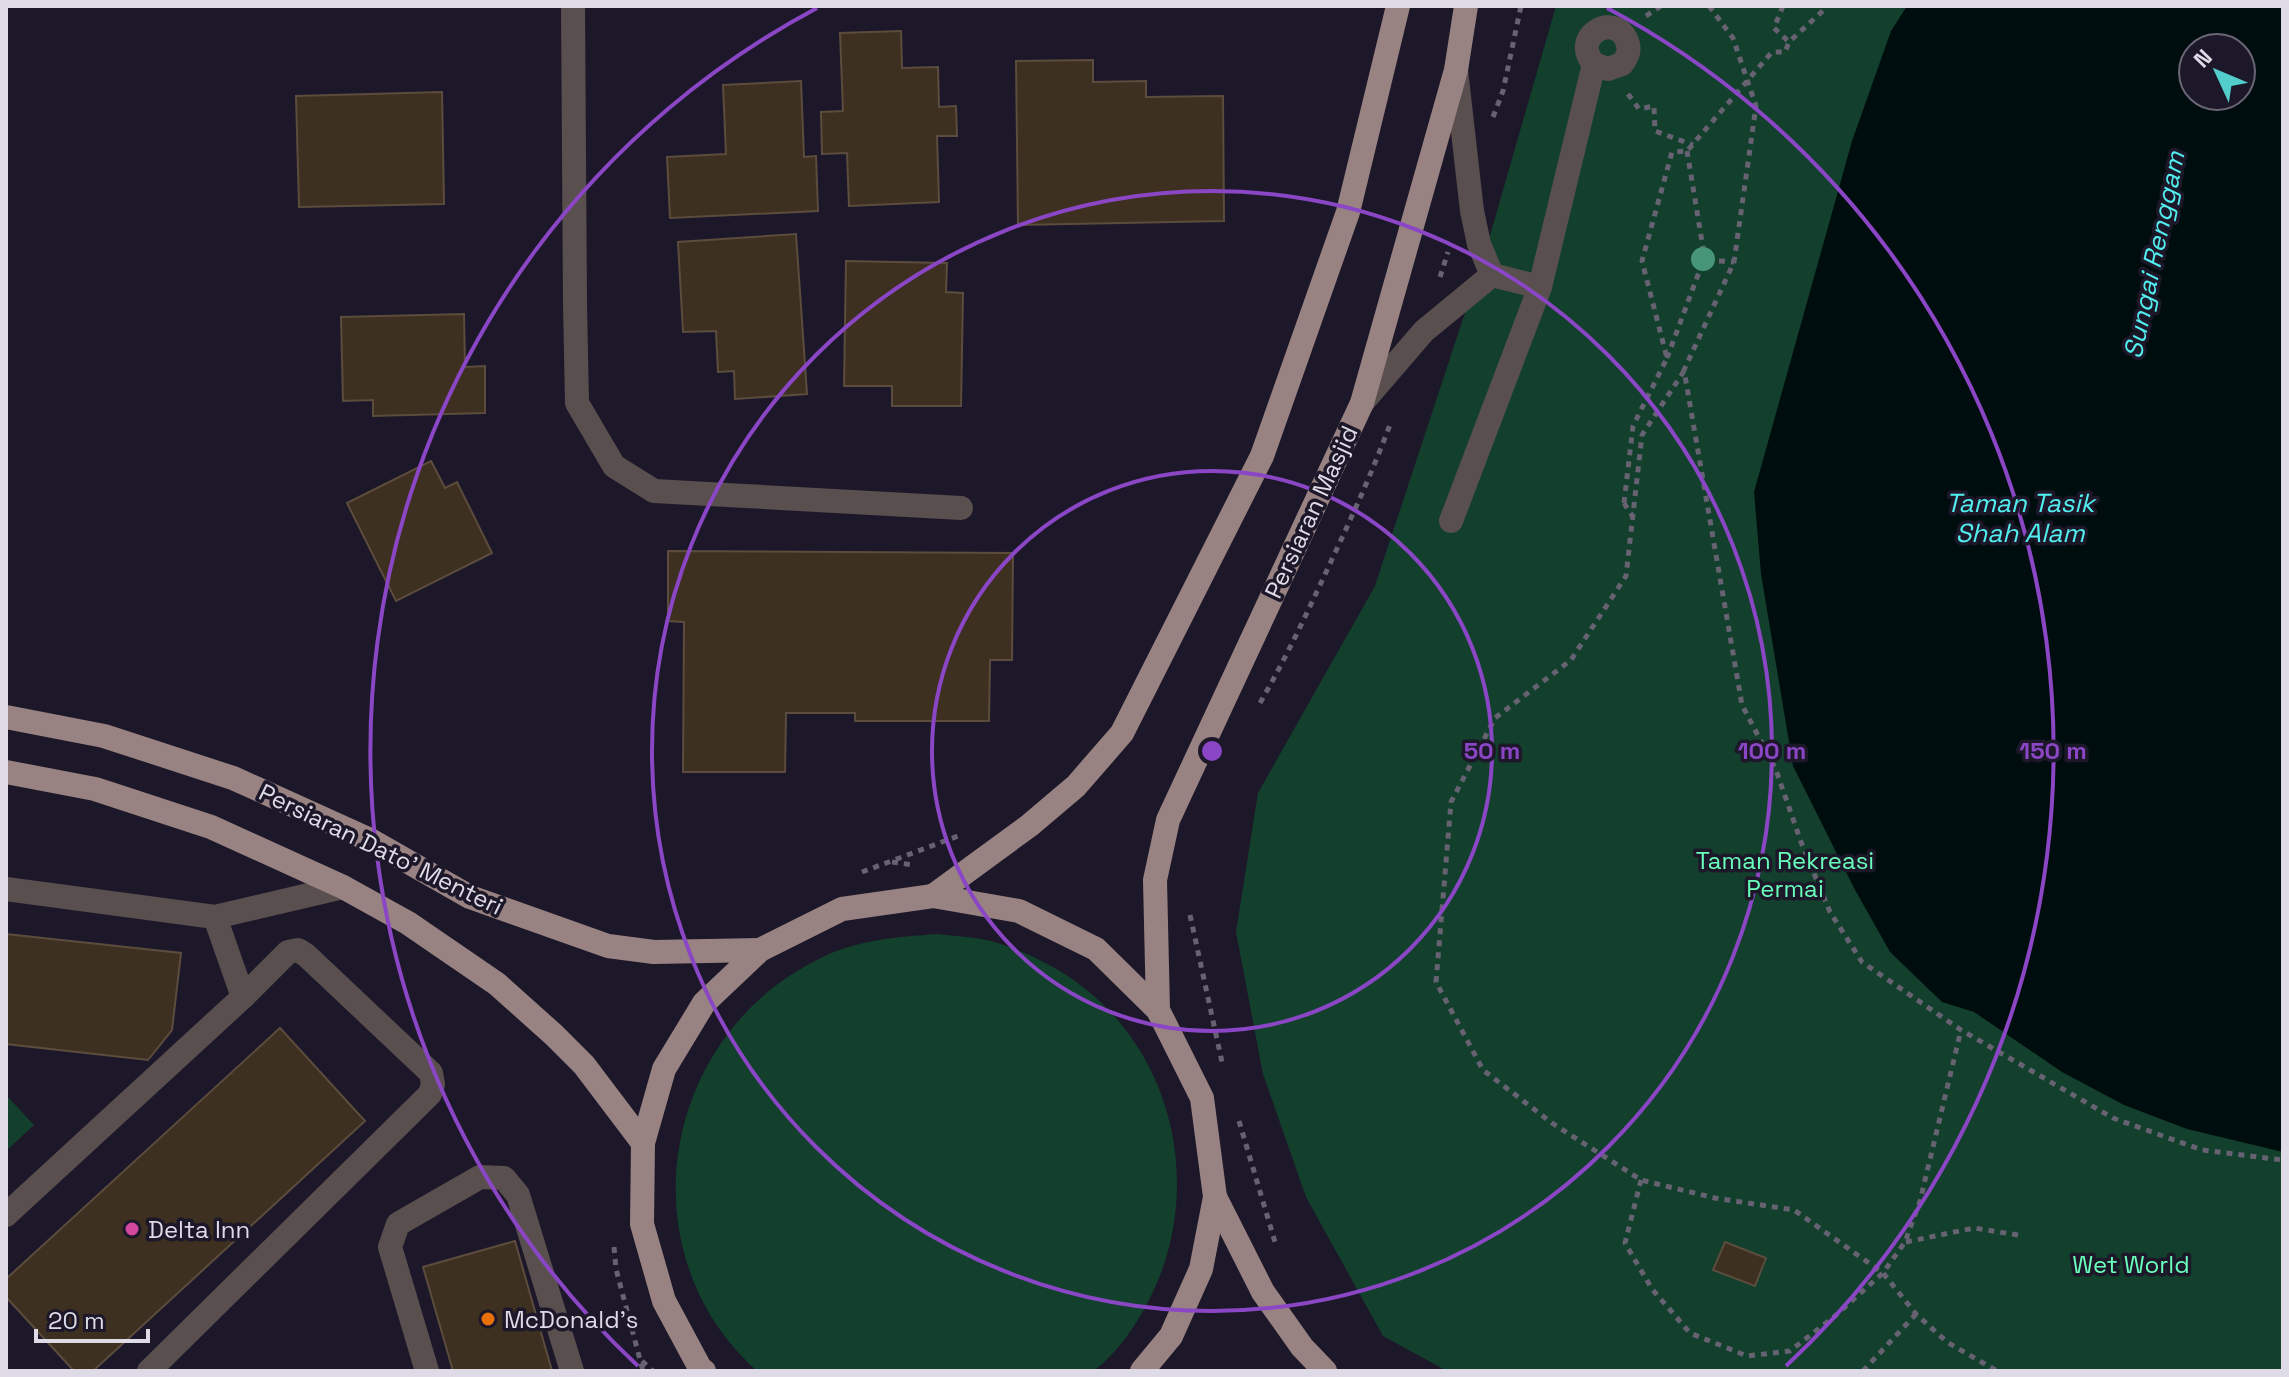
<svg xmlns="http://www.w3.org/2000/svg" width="2289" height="1377" viewBox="0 0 2289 1377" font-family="'Space Grotesk',sans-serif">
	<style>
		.green { fill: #12402c; fill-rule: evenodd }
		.water { fill: #000d0e; fill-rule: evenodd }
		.building { fill: #3e3021; stroke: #5b4c3d; stroke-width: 2 }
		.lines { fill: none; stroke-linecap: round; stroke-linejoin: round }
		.path { stroke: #666271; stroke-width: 5; stroke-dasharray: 6 6; stroke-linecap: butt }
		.minor { stroke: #5a4f4f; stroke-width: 24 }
		.major { stroke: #998382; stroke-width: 24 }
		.path-bridge { stroke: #666271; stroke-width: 5; stroke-dasharray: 6 6; stroke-linecap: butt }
		.tree { fill: #479679 }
		.ring { fill: none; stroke: #8a46c5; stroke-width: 4 }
		.hotel-dot { fill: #d1479c; stroke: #1d1829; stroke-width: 3 }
		.food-dot { fill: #e8710a; stroke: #1d1829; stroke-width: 3 }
		.labels { text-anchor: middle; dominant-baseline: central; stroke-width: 7; stroke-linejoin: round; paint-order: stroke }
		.street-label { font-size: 24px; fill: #dedbe7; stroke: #1d1829 }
		.park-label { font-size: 24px; fill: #69febb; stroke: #1d1829 }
		.poi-label { font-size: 24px; fill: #dedbe7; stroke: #1d1829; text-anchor: start }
		.water-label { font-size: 26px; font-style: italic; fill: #52edee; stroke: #1d1829 }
		.centre { fill: #8a46c5; stroke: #1d1829; stroke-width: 4 }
		.ring-label { font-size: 24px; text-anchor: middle; font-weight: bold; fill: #8a46c5; stroke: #1d1829; stroke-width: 7; stroke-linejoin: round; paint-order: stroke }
	</style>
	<rect width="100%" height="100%" fill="#1d1829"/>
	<g class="green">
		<path d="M1556,6h727v1365h-836l-64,-35 -77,-139 -43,-123 -27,-142 22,-139 117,-207 112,-340zM2193,48h48v48h-48z"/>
		<path d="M937,934c17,2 37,3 54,7 34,10 69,27 97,50 89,73 113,201 64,303 -14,29 -33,57 -58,77h-337c-133,-119 -96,-335 62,-412 36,-19 78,-22 118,-25z"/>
		<polygon points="6,1095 34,1125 6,1151"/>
	</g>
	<path class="water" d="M1907,6h376v1146l-96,-23 -63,-24 -62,-33 -88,-60 -32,-10 -52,-50 -36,-64 -61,-122 -32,-192 -7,-82 98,-351 39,-110zM2193,48h48v48h-48z"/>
	<g class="building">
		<polygon points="901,31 902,68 938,67 939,107 956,106 957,136 937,136 939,202 849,206 847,153 822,154 821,112 843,111 840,33"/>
		<polygon points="1093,60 1093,82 1146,81 1146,97 1223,96 1224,221 1018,225 1016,61"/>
		<polygon points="801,81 804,157 816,156 818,211 670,218 667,157 726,154 723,85"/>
		<polygon points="442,92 444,204 299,207 296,96"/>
		<polygon points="796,234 807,394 735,399 734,371 718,372 716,331 683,332 678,242"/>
		<polygon points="846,261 947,263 946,292 963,293 961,406 892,406 892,386 844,386"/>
		<polygon points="464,314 465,367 485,366 485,413 373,416 373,400 343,401 341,317"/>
		<polygon points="431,461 445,488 457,482 492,553 396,601 347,503"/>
		<polygon points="668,551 1013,553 1012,660 990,660 989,721 855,721 855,713 786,713 785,772 683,772 684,622 668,621"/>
		<polygon points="6,934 181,953 172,1030 148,1060 6,1044"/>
		<polygon points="280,1028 365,1121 93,1371 74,1371 6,1297 6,1279"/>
		<polygon points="515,1241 552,1371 453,1371 423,1267"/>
		<polygon points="1725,1242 1766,1258 1755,1286 1713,1270"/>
	</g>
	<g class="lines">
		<g class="path">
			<polyline points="1709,6 1733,38 1756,106 1734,262 1684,370 1742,705 1776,770 1801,842 1830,912 1862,962 1961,1030 2113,1118 2202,1150 2283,1160"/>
			<polyline points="1783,6 1774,28 1789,42"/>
			<polyline points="1646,16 1661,6"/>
			<polyline points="1628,94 1639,109 1654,106 1655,131 1693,145"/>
			<polyline points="1493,117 1503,91 1521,6"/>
			<polyline points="1687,151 1704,254"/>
			<polygon points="1704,254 1708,257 1707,262 1702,264 1699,261 1699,256"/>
			<polyline points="1707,260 1734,262"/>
			<polyline points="1440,277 1448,252"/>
			<polyline points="1667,358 1702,264"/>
			<polyline points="1684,371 1642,435 1626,576 1571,660 1495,718 1451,802 1436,982 1483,1070 1552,1123 1641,1180 1715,1198 1794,1210 1883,1273 1916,1314 1947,1342 1997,1371"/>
			<polyline points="1624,503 1633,517"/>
			<path d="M1260,703c25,-43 46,-88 67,-133 23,-49 45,-97 64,-148"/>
			<polyline points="892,862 914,865"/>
			<polyline points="862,872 958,836"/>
			<polyline points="1190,915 1222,1062"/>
			<polyline points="1239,1121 1275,1242"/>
			<polyline points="1641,1180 1625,1243 1652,1289 1690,1333 1747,1356 1790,1351 1835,1316 1883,1273 1905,1242 1920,1201 1961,1030"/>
			<polyline points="1906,1242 1974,1228 2018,1235"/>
			<polyline points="614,1247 616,1269 643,1371"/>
			<polyline points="642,1361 653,1371"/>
			<polyline points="1863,1371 1916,1314"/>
		</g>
		<g class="minor">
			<polyline points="573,6 575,304 577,403 614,466 654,491 961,508"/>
			<polyline points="1456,70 1472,211 1479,244 1492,275"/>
			<polyline points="1492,275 1540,287"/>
			<polyline points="1362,403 1424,331 1492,275"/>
			<path d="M1451,521l89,-234 54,-223c-24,-27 19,-52 32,-25 5,10 2,17 -4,25l-14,5 -14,-5"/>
			<polyline points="6,889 215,917 343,887"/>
			<polyline points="215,917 243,997"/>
			<polyline points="6,1215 243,997 288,952 298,950 306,955 431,1073 433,1084 430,1094 149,1371"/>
			<polyline points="427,1371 390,1247 398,1224 480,1177 504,1178 518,1195 572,1371"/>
		</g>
		<g class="major">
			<polyline points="6,717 104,736 233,778 370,840 470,897 608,946 654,952 760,950"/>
			<polyline points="6,772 95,789 211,827 343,887 408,923 497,984 554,1035 584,1065 643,1143"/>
			<polyline points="933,896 1030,825 1076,786 1122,733 1262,456 1348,212 1398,6"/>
			<polyline points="1158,1010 1155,880 1168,820 1362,403 1456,70 1466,6"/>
			<polyline points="1215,1197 1263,1292 1302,1347 1325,1371"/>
			<polyline points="704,1371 700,1368 664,1301 642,1224 643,1143 664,1069 704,1003 760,950 842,909 933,896 1019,911 1096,949 1158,1010 1202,1098 1215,1197 1201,1269 1171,1336 1142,1371"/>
		</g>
		<polyline class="path-bridge" points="1624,503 1633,426 1667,358 1642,261 1672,152 1687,151 1772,52 1785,52 1789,42 1828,6"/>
	</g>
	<circle class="tree" cx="1703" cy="259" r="12"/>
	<g class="ring">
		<circle cx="1212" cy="751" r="280"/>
		<circle cx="1212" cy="751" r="560"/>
		<path d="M638 1366A841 841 0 0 1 817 8M1607 8A841 841 0 0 1 1786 1366"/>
	</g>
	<circle class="hotel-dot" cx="132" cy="1229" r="8"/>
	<circle class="food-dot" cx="488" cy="1319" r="8"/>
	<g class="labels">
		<g class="street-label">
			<text transform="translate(1311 512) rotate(-65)">Persiaran Masjid</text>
			<text transform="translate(381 849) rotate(26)">Persiaran Dato' Menteri</text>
		</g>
		<g class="park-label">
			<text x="1785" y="860">Taman Rekreasi<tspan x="1785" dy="28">Permai</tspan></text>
			<text x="2131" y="1264">Wet World</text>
		</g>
		<g class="poi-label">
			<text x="148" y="1229">Delta Inn</text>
			<text x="504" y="1319">McDonald's</text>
		</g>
		<g class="water-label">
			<text transform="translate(2154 255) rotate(-78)">Sungai Renggam</text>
			<text x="2020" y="503">Taman Tasik<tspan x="2020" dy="30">Shah Alam</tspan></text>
		</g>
	</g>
	<circle cx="1212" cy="751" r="12" class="centre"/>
	<g class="ring-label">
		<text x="1492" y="759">50 m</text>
		<text x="1772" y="759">100 m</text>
		<text x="2053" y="759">150 m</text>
	</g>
	<rect width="2289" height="1377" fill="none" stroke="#dedbe7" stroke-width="16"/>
	<g transform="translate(2217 72) rotate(314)"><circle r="38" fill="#1d1829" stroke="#6a6675" stroke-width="2"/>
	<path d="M0-6L14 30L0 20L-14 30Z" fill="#53cdcb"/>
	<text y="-12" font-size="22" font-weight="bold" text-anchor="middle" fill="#dedbe7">N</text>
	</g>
	<path d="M36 1329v12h112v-12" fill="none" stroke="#dedbe7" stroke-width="4"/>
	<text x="48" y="1329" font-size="24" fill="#dedbe7" stroke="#1d1829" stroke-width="6" paint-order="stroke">20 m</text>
</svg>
